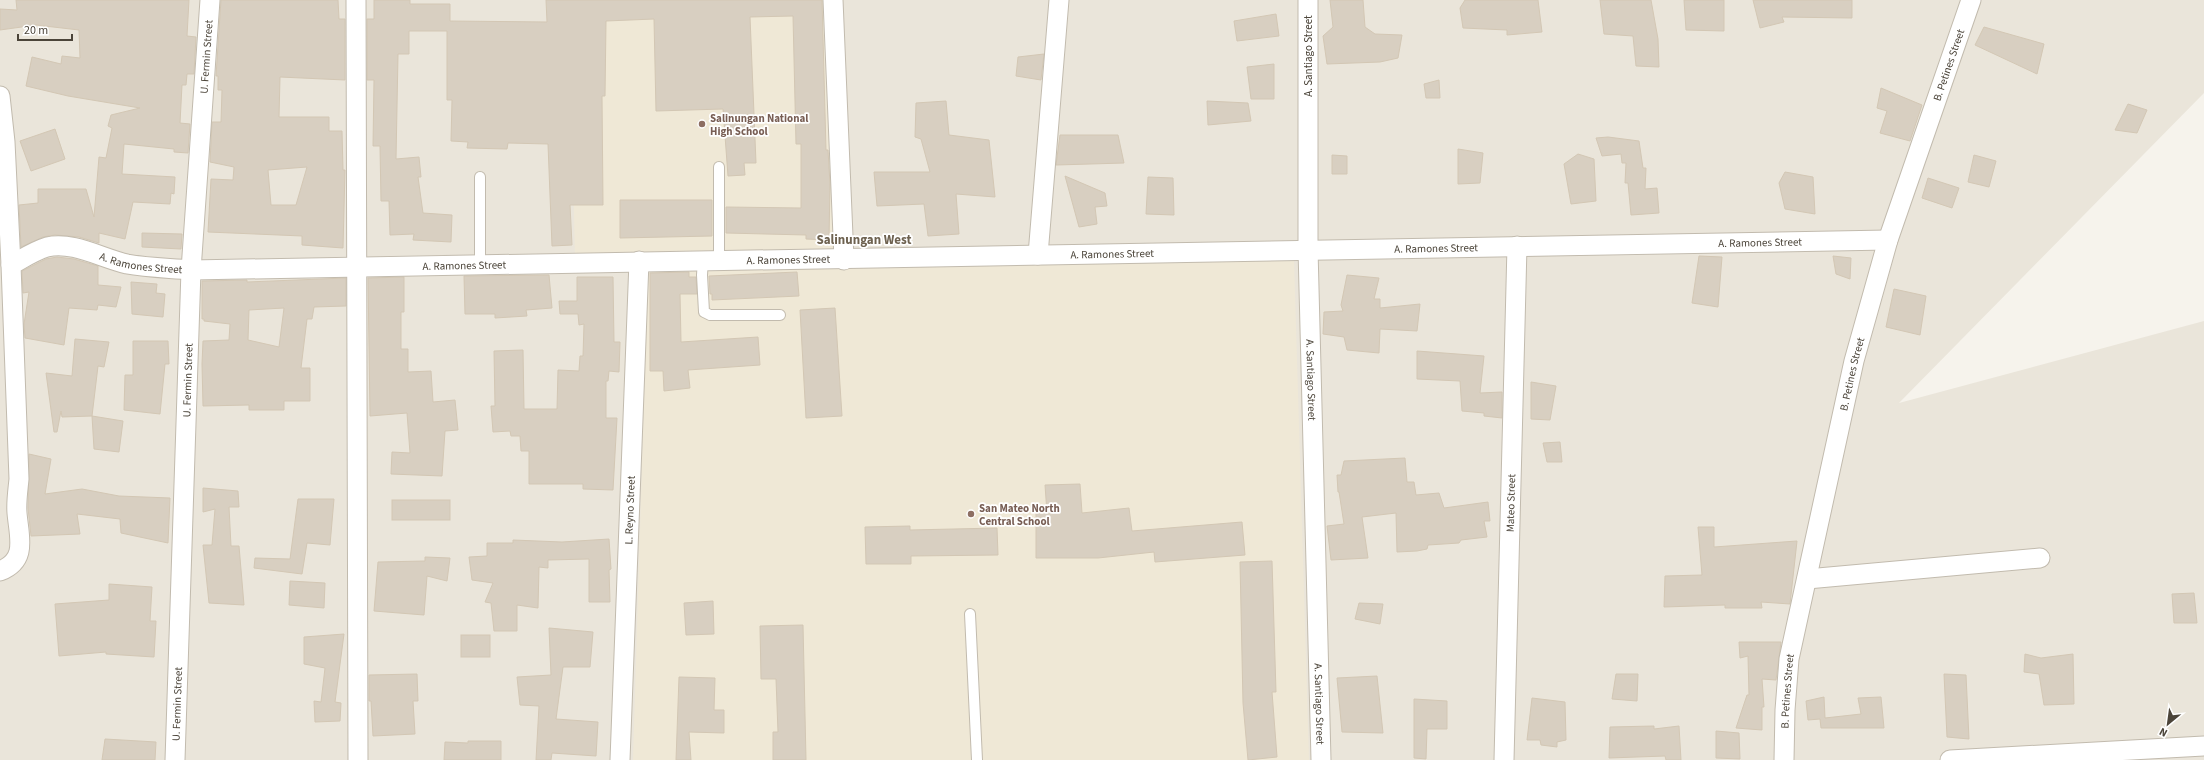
<svg xmlns="http://www.w3.org/2000/svg" width="2204" height="760" viewBox="0 0 2204 760" font-family="'Source Sans 3',sans-serif">
	<style>
		.residential { fill: #eae5da }
		.education { fill: #efe8d6 }
		.building { fill: #d8cfc1; stroke: #d3c7b4; fill-rule: evenodd }
		.lines { fill: none; stroke-linecap: round; stroke-linejoin: round }
		.lane-casing { stroke: #c2bbae; stroke-width: 12 }
		.street-casing { stroke: #c2bbae; stroke-width: 21 }
		.lane { stroke: #fff; stroke-width: 10 }
		.street { stroke: #fff; stroke-width: 19 }
		.education-dot { fill: #8d6e63; stroke: #fff; stroke-width: 1.5 }
		.labels { text-anchor: middle; dominant-baseline: central; stroke-width: 3.5; stroke-linejoin: round; paint-order: stroke }
		.street-label { font-size: 11px; fill: #4b4439; stroke: #fff }
		.education-label { font-size: 11px; font-weight: bold; fill: #785e54; stroke: #fff; text-anchor: start }
		.quarter-label { font-size: 13px; font-weight: bold; fill: #6e6250; stroke: #fff }
	</style>
	<rect width="100%" height="100%" fill="#f6f3ec"/>
	<polygon class="residential" points="0,0 2204,0 2204,93 1899,403 2204,321 2204,760 0,760"/>
	<g class="education">
		<polygon points="569,0 827,0 837,249 575,257"/>
		<polygon points="1294,260 1309,760 633,760 648,268"/>
	</g>
	<g class="building">
		<polygon points="16,0 189,0 187,36 196,37 194,74 187,74 186,85 182,85 180,123 190,124 188,153 174,152 174,149 124,144 122,174 175,177 174,194 171,193 170,204 133,202 125,239 99,233 99,243 79,237 55,235 43,237 21,247 19,205 38,203 38,189 86,189 94,217 99,157 106,158 112,128 108,126 111,115 140,108 68,96 26,86 32,57 61,64 62,56 80,58 79,30 36,25 0,30 0,9 17,10"/>
		<path d="M221,0h117l1,19h6v61l-65,-3 -1,40h50v14h13l1,39h2l-2,78 -41,-3v-9l-94,-4 3,-53 22,1 1,-13 -24,-5 2,-40h9l1,-32h-4v-14h-2zM307,167l-11,38h-25l-3,-35z"/>
		<polygon points="374,0 410,0 410,4 450,4 450,21 547,22 546,0 822,0 826,150 828,150 830,184 829,240 806,239 806,235 726,233 726,207 801,208 801,144 796,144 793,16 750,17 756,163 744,163 745,175 728,176 723,109 656,111 654,19 606,21 605,96 602,96 603,205 570,205 572,245 552,246 548,144 508,143 507,149 467,148 468,142 451,141 452,100 447,100 447,31 409,31 409,54 398,54 396,159 419,157 421,177 418,177 423,213 452,215 451,242 413,240 414,234 390,235 389,201 381,201 380,146 373,146 374,80 367,80 367,19 374,19"/>
		<polygon points="1330,0 1363,0 1365,27 1375,34 1402,35 1398,58 1380,62 1327,64 1323,36 1333,27"/>
		<polygon points="1465,0 1538,0 1542,32 1507,35 1507,30 1463,28 1460,8"/>
		<polygon points="1600,0 1651,0 1658,39 1659,67 1636,66 1633,36 1604,34"/>
		<polygon points="1684,0 1724,0 1724,31 1686,30"/>
		<polygon points="1753,0 1852,0 1852,18 1782,17 1784,22 1760,28"/>
		<polygon points="1276,14 1279,36 1237,41 1234,21"/>
		<polygon points="1984,27 2044,44 2037,74 1975,45"/>
		<polygon points="1044,54 1041,80 1016,76 1018,57"/>
		<polygon points="1274,64 1274,99 1251,99 1247,67"/>
		<polygon points="1439,80 1440,98 1426,98 1424,84"/>
		<polygon points="1881,88 1922,105 1910,141 1880,133 1887,111 1877,108"/>
		<polygon points="946,101 949,135 989,140 995,197 956,194 959,234 928,236 924,204 877,206 874,172 930,172 921,139 915,137 916,103"/>
		<polygon points="1207,101 1248,103 1251,121 1208,125"/>
		<polygon points="2128,104 2147,110 2137,133 2115,130"/>
		<polygon points="55,129 65,159 31,171 20,141"/>
		<polygon points="1060,135 1118,135 1124,163 1056,165"/>
		<polygon points="1608,137 1639,141 1643,168 1646,168 1645,189 1657,188 1659,213 1631,215 1628,183 1625,183 1626,163 1622,163 1621,154 1602,156 1596,138"/>
		<polygon points="1458,149 1483,153 1480,183 1458,184"/>
		<polygon points="1578,154 1594,159 1596,201 1571,204 1564,164"/>
		<polygon points="1332,155 1347,156 1347,174 1332,174"/>
		<polygon points="1974,155 1996,161 1989,187 1968,182"/>
		<polygon points="1785,172 1813,177 1815,214 1785,209 1779,183"/>
		<polygon points="1065,176 1105,193 1107,206 1095,207 1097,224 1079,227"/>
		<polygon points="1148,177 1173,178 1174,215 1146,214"/>
		<polygon points="1928,178 1959,188 1952,208 1922,198"/>
		<polygon points="620,200 712,200 712,236 620,238"/>
		<polygon points="142,233 182,234 181,249 142,247"/>
		<polygon points="1699,256 1722,257 1718,307 1692,303"/>
		<polygon points="1833,256 1851,258 1850,279 1836,274"/>
		<polygon points="57,257 74,259 98,266 98,285 121,287 116,307 98,305 97,310 69,308 64,345 25,338 24,324 29,292 23,293 22,271 46,259"/>
		<polygon points="689,272 689,277 696,277 697,294 680,294 681,342 758,337 760,365 688,370 690,388 664,391 663,371 650,371 650,273"/>
		<polygon points="797,272 799,296 712,300 712,294 710,294 709,276"/>
		<polygon points="549,275 552,308 526,310 527,316 495,318 495,314 465,314 464,276"/>
		<polygon points="1347,275 1379,278 1374,299 1380,299 1380,308 1420,304 1417,331 1380,329 1379,353 1347,350 1344,337 1323,334 1324,312 1343,311 1341,305"/>
		<polygon points="404,277 404,312 401,312 401,349 408,349 408,372 431,371 433,402 455,400 458,430 445,431 442,476 391,474 392,452 410,453 407,413 370,416 368,278"/>
		<polygon points="577,277 613,277 614,342 620,342 619,372 609,371 608,381 606,381 606,418 617,418 613,490 583,489 583,484 529,484 529,451 521,451 520,436 511,436 510,431 493,432 491,406 495,406 494,351 523,350 524,409 557,409 558,370 579,371 580,356 583,356 584,324 579,325 578,314 560,314 559,301 577,301"/>
		<path d="M346,278v28l-32,1 -2,12h-5l-6,49h9v33h-26v9h-35v-5l-46,1 -1,-42 1,-23 26,-1 1,-16 -26,-3v-2h-2v-38l45,-1v2zM284,308l-5,39 -31,-7 1,-30z"/>
		<polygon points="131,282 157,284 156,293 165,294 163,317 132,314"/>
		<polygon points="1894,289 1926,296 1920,335 1886,327"/>
		<polygon points="835,308 842,416 806,418 800,310"/>
		<polygon points="75,339 109,342 104,367 98,366 92,416 62,417 61,411 57,432 54,432 46,373 72,376"/>
		<polygon points="133,341 168,341 169,364 165,364 160,414 124,410 125,375 133,375"/>
		<polygon points="1417,351 1484,356 1480,393 1502,392 1502,418 1484,416 1484,413 1462,411 1460,381 1417,379"/>
		<polygon points="1531,382 1556,386 1550,420 1531,419"/>
		<polygon points="92,416 123,421 119,452 94,449"/>
		<polygon points="1560,442 1562,462 1547,462 1543,443"/>
		<polygon points="29,454 51,459 45,494 82,489 119,496 170,498 168,543 121,533 120,519 77,514 80,534 31,536 28,508"/>
		<polygon points="1405,458 1407,482 1414,482 1416,495 1439,493 1444,508 1488,502 1490,521 1484,521 1487,537 1461,540 1459,543 1428,545 1427,549 1417,551 1397,552 1396,513 1362,517 1368,558 1331,560 1327,526 1344,524 1339,492 1338,492 1337,475 1341,475 1344,461"/>
		<polygon points="1080,484 1082,513 1129,508 1132,531 1242,522 1245,555 1155,562 1154,552 1098,558 1036,558 1036,513 1047,513 1045,485"/>
		<polygon points="203,488 238,491 239,507 229,507 231,546 239,546 244,605 209,603 203,545 212,545 215,509 203,512"/>
		<polygon points="298,499 334,499 330,545 307,543 302,574 254,568 255,558 290,559"/>
		<rect x="392" y="500" width="58" height="20"/>
		<polygon points="910,526 910,530 997,528 998,555 911,556 911,564 866,564 865,527"/>
		<polygon points="1698,527 1714,527 1714,547 1797,541 1790,604 1761,602 1762,608 1725,608 1725,605 1664,607 1665,576 1702,575"/>
		<polygon points="609,539 611,569 609,570 610,602 589,602 589,559 548,560 548,568 539,567 538,608 517,605 517,631 494,631 491,603 485,602 493,583 472,580 469,557 487,556 487,543 513,543 513,540 562,542"/>
		<polygon points="425,557 450,558 447,581 427,576 424,615 374,611 378,562 425,561"/>
		<polygon points="1272,561 1276,692 1272,692 1277,757 1248,760 1243,703 1240,562"/>
		<polygon points="290,581 325,583 324,608 289,605"/>
		<polygon points="109,584 152,587 150,621 156,621 154,657 106,654 106,652 59,656 55,604 109,600"/>
		<polygon points="2194,593 2197,623 2174,623 2172,594"/>
		<polygon points="713,601 714,634 686,635 684,603"/>
		<polygon points="1359,603 1383,604 1380,624 1355,619"/>
		<polygon points="803,625 806,760 773,760 773,732 778,732 776,679 761,679 760,626"/>
		<polygon points="549,628 593,632 590,667 563,667 556,719 598,722 596,756 552,753 551,760 536,760 539,706 520,705 517,677 551,675"/>
		<polygon points="344,634 335,702 341,703 340,721 315,722 314,701 321,702 325,668 304,664 304,637"/>
		<rect x="461" y="635" width="29" height="22"/>
		<polygon points="1739,642 1781,642 1776,680 1762,679 1764,707 1762,707 1762,730 1736,728 1747,695 1749,695 1748,656 1740,658"/>
		<polygon points="2025,654 2041,658 2073,654 2074,704 2044,705 2039,674 2024,672"/>
		<polygon points="417,674 418,701 413,701 415,734 373,736 371,701 369,701 369,675"/>
		<polygon points="1616,674 1638,674 1637,701 1612,699"/>
		<polygon points="1944,674 1966,675 1969,739 1947,737"/>
		<polygon points="1377,676 1383,733 1342,732 1337,678"/>
		<polygon points="679,677 715,678 714,710 724,710 724,733 689,732 691,760 676,760"/>
		<polygon points="1824,697 1825,718 1861,714 1858,698 1881,697 1884,728 1821,728 1820,719 1808,720 1806,701"/>
		<polygon points="1532,698 1565,702 1566,740 1557,742 1557,747 1541,745 1540,740 1527,740"/>
		<polygon points="1414,699 1447,701 1447,729 1427,729 1426,759 1414,758"/>
		<polygon points="1654,726 1654,729 1679,726 1681,760 1666,760 1665,756 1609,758 1610,727"/>
		<polygon points="1716,731 1739,733 1740,759 1716,758"/>
		<polygon points="105,739 156,742 155,760 102,760"/>
		<polygon points="468,741 501,741 501,760 444,760 445,742 468,743"/>
	</g>
	<g class="lines">
		<defs>
			<g id="lane">
				<polyline points="480,177 480,264"/>
				<polyline points="703,260 702,275 704,312 710,315 780,315"/>
				<polyline points="719,260 719,167"/>
				<polyline points="970,614 977,760"/>
			</g>
			<g id="street">
				<polyline points="356,0 358,760"/>
				<polyline points="833,0 844,260"/>
				<path id="s1" d="M1308,0v249l13,511"/>
				<polyline points="0,96 5,142 11,265"/>
				<polyline points="1038,255 1059,0"/>
				<path id="s2" d="M0,571c28,-11 19,-34 17,-58 -1,-11 1,-23 2,-34l-8,-214c11,-6 23,-14 36,-18 26,-6 54,11 80,17 21,4 43,4 64,6l1697,-30"/>
				<polyline points="1807,579 2040,558"/>
				<path id="s3" d="M175,760l16,-490 19,-270"/>
				<path id="s4" d="M620,760l19,-499"/>
				<path id="s5" d="M1504,760l13,-514"/>
				<path id="s6" d="M1784,760l1,-50 4,-51 65,-298 34,-121 83,-240"/>
				<polyline points="1950,760 2204,746"/>
			</g>
		</defs>
		<use href="#lane" class="lane-casing"/>
		<use href="#street" class="street-casing"/>
		<use href="#lane" class="lane"/>
		<use href="#street" class="street"/>
	</g>
	<g class="education-dot">
		<circle cx="702" cy="124" r="4"/>
		<circle cx="971" cy="514" r="4"/>
	</g>
	<g class="labels">
		<g class="street-label">
			<text stroke="none"><textPath href="#s3" startOffset="704">U. Fermin Street</textPath></text>
			<text transform="translate(1308 56) rotate(-90)">A. Santiago Street</text>
			<text stroke="none"><textPath href="#s6" startOffset="717">B. Petines Street</textPath></text>
			<text stroke="none"><textPath href="#s2" startOffset="2072">A. Ramones Street</textPath></text>
			<text stroke="none"><textPath href="#s2" startOffset="1748">A. Ramones Street</textPath></text>
			<text stroke="none"><textPath href="#s2" startOffset="1424">A. Ramones Street</textPath></text>
			<text stroke="none"><textPath href="#s2" startOffset="1100">A. Ramones Street</textPath></text>
			<text stroke="none"><textPath href="#s2" startOffset="452">A. Ramones Street</textPath></text>
			<text stroke="none"><textPath href="#s2" startOffset="776">A. Ramones Street</textPath></text>
			<text stroke="none"><textPath href="#s6" startOffset="393">B. Petines Street</textPath></text>
			<text stroke="none"><textPath href="#s3" startOffset="380">U. Fermin Street</textPath></text>
			<text stroke="none"><textPath href="#s1" startOffset="380">A. Santiago Street</textPath></text>
			<text stroke="none"><textPath href="#s5" startOffset="257">Mateo Street</textPath></text>
			<text stroke="none"><textPath href="#s4" startOffset="250">L. Reyno Street</textPath></text>
			<text stroke="none"><textPath href="#s6" startOffset="69">B. Petines Street</textPath></text>
			<text stroke="none"><textPath href="#s3" startOffset="56">U. Fermin Street</textPath></text>
			<text stroke="none"><textPath href="#s1" startOffset="704">A. Santiago Street</textPath></text>
		</g>
		<g class="education-label">
			<text x="710" y="118">Salinungan National<tspan x="710" dy="13">High School</tspan></text>
			<text x="979" y="508">San Mateo North<tspan x="979" dy="13">Central School</tspan></text>
		</g>
		<g class="quarter-label">
			<text x="864" y="240">Salinungan West</text>
		</g>
	</g>
	<g transform="translate(2168 724) rotate(209)" stroke="#ffffff" stroke-width="3" paint-order="stroke">
	<path d="M0-3L7 15L0 10L-7 15Z" fill="#4b4439"/>
	<text y="-6" font-size="11" font-weight="bold" text-anchor="middle" fill="#4b4439">N</text>
	</g>
	<path d="M18 34v6h54v-6" fill="none" stroke="#4b4439" stroke-width="2"/>
	<text x="24" y="34" font-size="12" fill="#4b4439" stroke="#ffffff" stroke-width="3" paint-order="stroke">20 m</text>
</svg>
